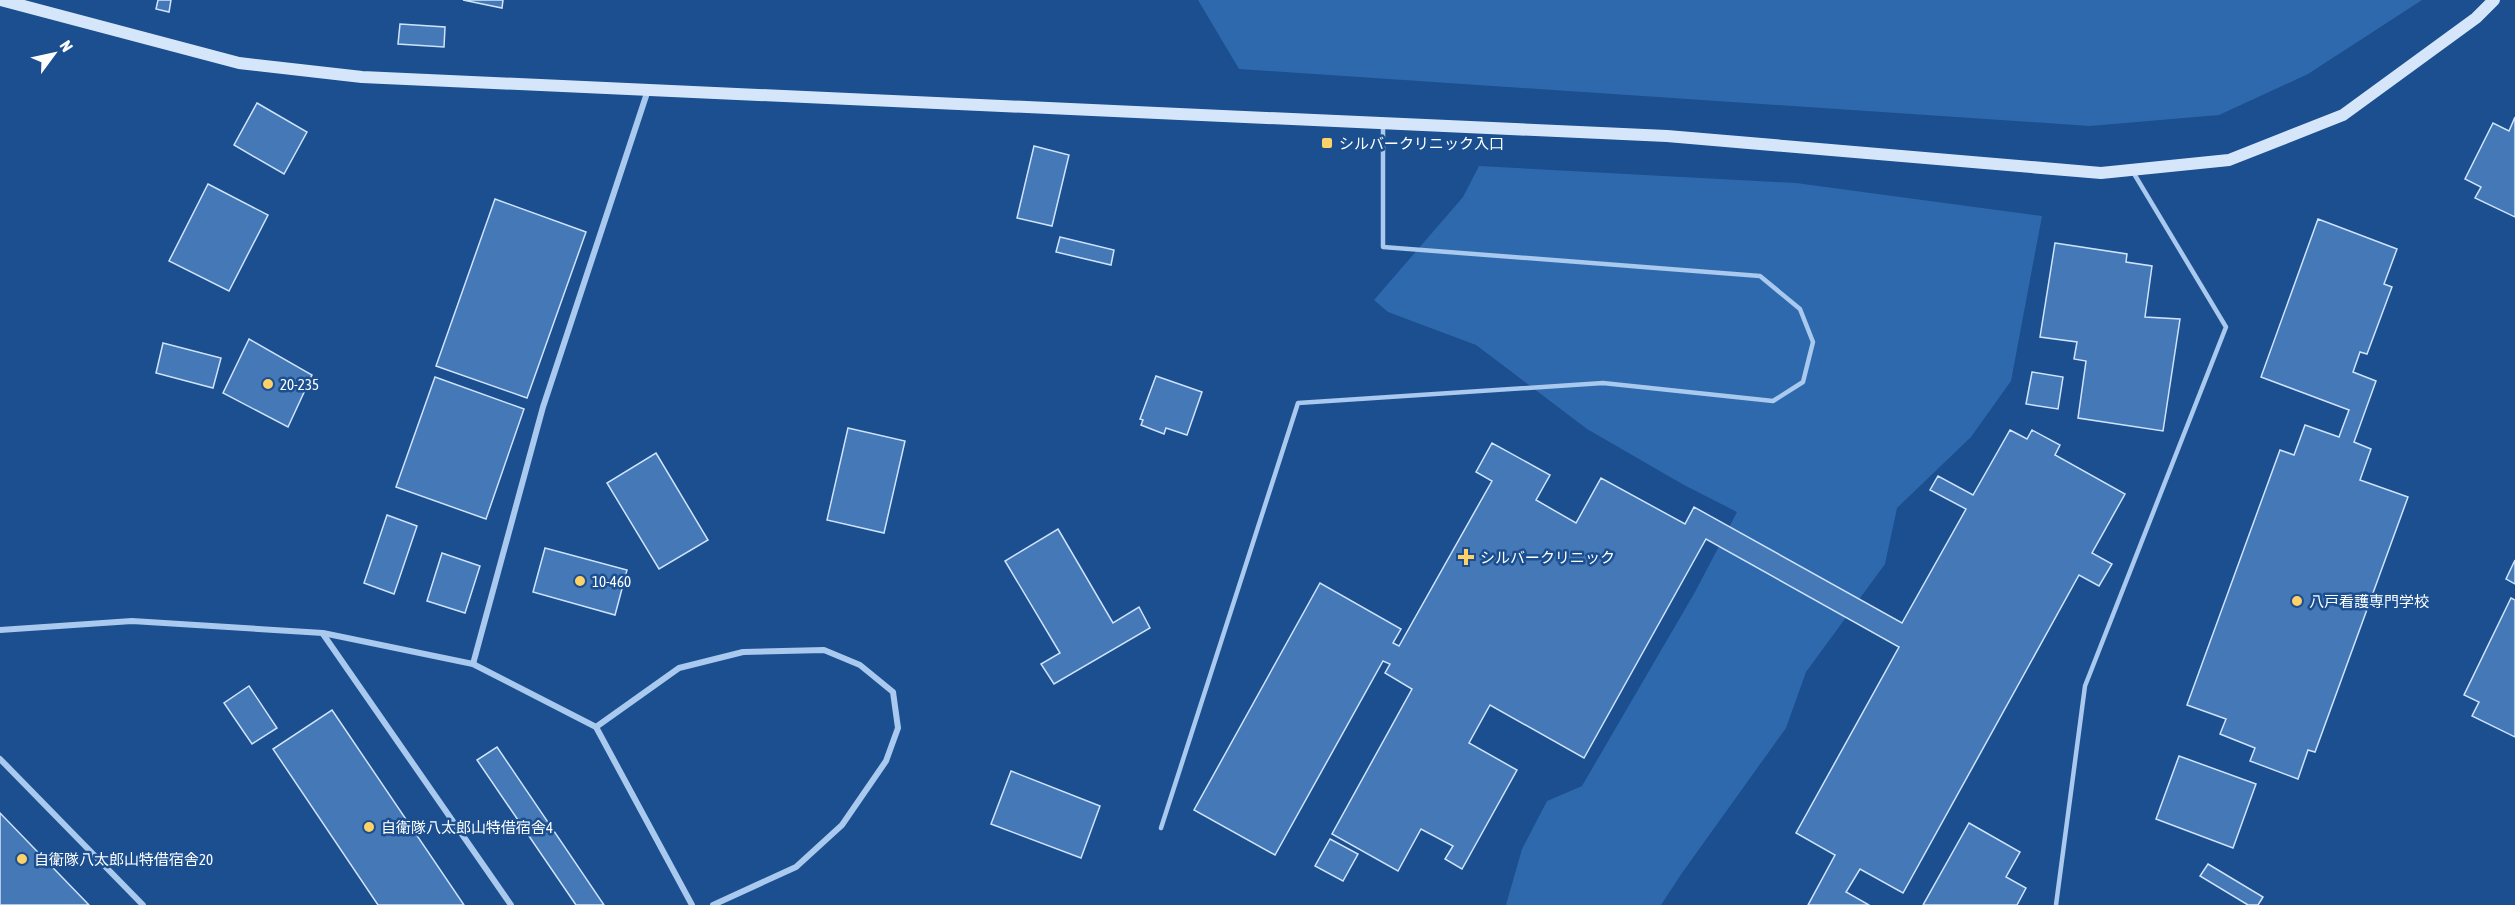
<svg xmlns="http://www.w3.org/2000/svg" width="2515" height="905" viewBox="0 0 2515 905" font-family="'Asap Condensed','Noto Sans JP',sans-serif">
	<style>
		.green { fill: #2e69ad }
		.building { fill: #4478b7; stroke: #cfe3fa; stroke-width: 1.5 }
		.lines { fill: none; stroke-linecap: round; stroke-linejoin: round }
		.lane { stroke: #a9c9ee; stroke-width: 4.5 }
		.street { stroke: #a9c9ee; stroke-width: 6 }
		.secondary { stroke: #d6e6fa; stroke-width: 12 }
		.poi-dot { fill: #ffd166; stroke: #1b4f8f; stroke-width: 2 }
		.labels { text-anchor: middle; dominant-baseline: central; stroke-width: 5; stroke-linejoin: round; paint-order: stroke }
		.poi-label { font-size: 15px; fill: #fff; stroke: #1b4f8f; text-anchor: start }
	</style>
	<rect width="100%" height="100%" fill="#1b4f8f"/>
	<g class="green">
		<polygon points="1198,0 2422,0 2308,74 2219,115 2090,126 1239,69"/>
		<polygon points="1479,166 1796,183 2042,216 2011,381 1971,437 1897,508 1885,564 1806,672 1786,728 1682,873 1661,905 1506,905 1522,849 1547,801 1582,786 1695,592 1737,512 1684,485 1587,429 1476,345 1388,312 1374,300 1463,197"/>
	</g>
	<g class="building">
		<polygon points="158,0 171,0 169,12 156,9"/>
		<polygon points="463,0 503,0 502,8"/>
		<polygon points="400,24 445,27 444,47 398,44"/>
		<polygon points="257,103 307,132 284,174 234,145"/>
		<polygon points="2515,117 2515,217 2475,198 2481,187 2465,179 2493,123 2509,131"/>
		<polygon points="1034,146 1069,155 1052,226 1017,218"/>
		<polygon points="208,184 268,215 229,291 169,261"/>
		<polygon points="495,199 586,232 527,398 436,366"/>
		<polygon points="2318,219 2397,249 2384,284 2392,287 2367,354 2360,352 2353,372 2376,381 2354,442 2371,449 2360,480 2408,497 2315,752 2308,750 2298,779 2250,761 2255,748 2220,734 2226,719 2187,705 2280,450 2294,455 2305,425 2339,437 2349,410 2261,377"/>
		<polygon points="1060,237 1114,250 1111,265 1056,252"/>
		<polygon points="2055,243 2127,254 2126,262 2152,266 2145,317 2180,319 2163,431 2078,418 2086,361 2074,359 2077,342 2040,337"/>
		<polygon points="249,339 312,375 288,427 223,393"/>
		<polygon points="163,343 221,358 213,388 156,373"/>
		<polygon points="2032,372 2063,377 2058,409 2026,404"/>
		<polygon points="1156,376 1202,392 1187,435 1166,428 1164,434 1141,425 1143,420 1140,419"/>
		<polygon points="435,377 524,409 486,519 396,487"/>
		<polygon points="848,428 905,441 884,533 827,520"/>
		<polygon points="2010,430 2027,439 2032,430 2060,445 2055,455 2125,494 2092,553 2112,564 2099,586 2079,575 1903,893 1860,869 1846,892 1869,905 1808,905 1835,855 1796,833 1899,647 1706,539 1584,758 1490,705 1469,743 1517,770 1462,869 1445,859 1453,846 1421,829 1398,871 1332,834 1412,689 1385,673 1390,664 1383,661 1275,855 1194,810 1320,583 1401,629 1393,643 1399,646 1492,481 1476,472 1492,443 1550,475 1536,500 1576,523 1601,478 1685,524 1694,507 1902,623 1966,509 1930,490 1938,476 1973,495"/>
		<polygon points="656,453 708,540 659,569 607,483"/>
		<polygon points="387,515 417,526 394,594 364,583"/>
		<polygon points="1058,529 1113,623 1139,607 1150,628 1054,684 1041,664 1060,653 1005,561"/>
		<polygon points="545,548 627,570 615,615 533,592"/>
		<polygon points="442,553 480,566 465,613 427,601"/>
		<polygon points="2515,560 2515,584 2506,579"/>
		<polygon points="2511,598 2515,600 2515,737 2472,716 2479,702 2464,695"/>
		<polygon points="249,686 277,728 252,744 224,703"/>
		<polygon points="332,710 464,905 378,905 273,749"/>
		<polygon points="497,747 604,905 576,905 477,760"/>
		<polygon points="2179,756 2256,784 2233,848 2156,819"/>
		<polygon points="1011,771 1100,806 1081,858 991,824"/>
		<polygon points="0,813 89,905 0,905"/>
		<polygon points="1969,823 2020,852 2006,877 2026,888 2017,905 1923,905"/>
		<polygon points="1330,839 1358,854 1343,881 1315,866"/>
		<polygon points="2208,864 2263,897 2258,905 2248,905 2200,876"/>
	</g>
	<g class="lines">
		<g class="lane">
			<polyline points="1161,828 1298,403 1603,383 1773,401 1803,382 1813,342 1800,309 1760,276 1383,247 1383,125"/>
			<polyline points="2056,905 2085,686 2226,327 2133,172"/>
		</g>
		<g class="street">
			<polyline points="0,630 132,621 323,633 473,664 596,727 692,905"/>
			<polyline points="323,634 511,905"/>
			<polyline points="473,664 543,407 648,90"/>
			<polyline points="596,727 679,668 743,652 824,650 860,665 893,692 898,728 886,761 842,825 796,867 713,905"/>
			<polyline points="0,759 143,905"/>
		</g>
		<polyline class="secondary" points="1,0 239,63 362,77 1667,136 2101,173 2229,160 2343,115 2476,18 2494,0"/>
	</g>
	<g class="poi-dot">
		<rect x="1321" y="137" width="12" height="12" rx="3"/>
		<circle cx="268" cy="384" r="6"/>
		<path d="M1463 548h6v6h6v6h-6v6h-6v-6h-6v-6h6z"/>
		<circle cx="580" cy="581" r="6"/>
		<circle cx="2297" cy="601" r="6"/>
		<circle cx="369" cy="827" r="6"/>
		<circle cx="22" cy="859" r="6"/>
	</g>
	<g class="labels">
		<g class="poi-label">
			<text x="1339" y="143">シルバークリニック入口</text>
			<text x="280" y="384">20-235</text>
			<text x="1480" y="557">シルバークリニック</text>
			<text x="592" y="581">10-460</text>
			<text x="2309" y="601">八戸看護専門学校</text>
			<text x="381" y="827">自衛隊八太郎山特借宿舎4</text>
			<text x="34" y="859">自衛隊八太郎山特借宿舎20</text>
		</g>
	</g>
	<g transform="translate(54 54) rotate(57)" stroke="#1b4f8f" stroke-width="4.5" paint-order="stroke">
	<path d="M0-4.5L10 22L0 15L-10 22Z" fill="#ffffff"/>
	<text y="-9" font-size="16" font-weight="bold" text-anchor="middle" fill="#ffffff">N</text>
	</g>
</svg>
